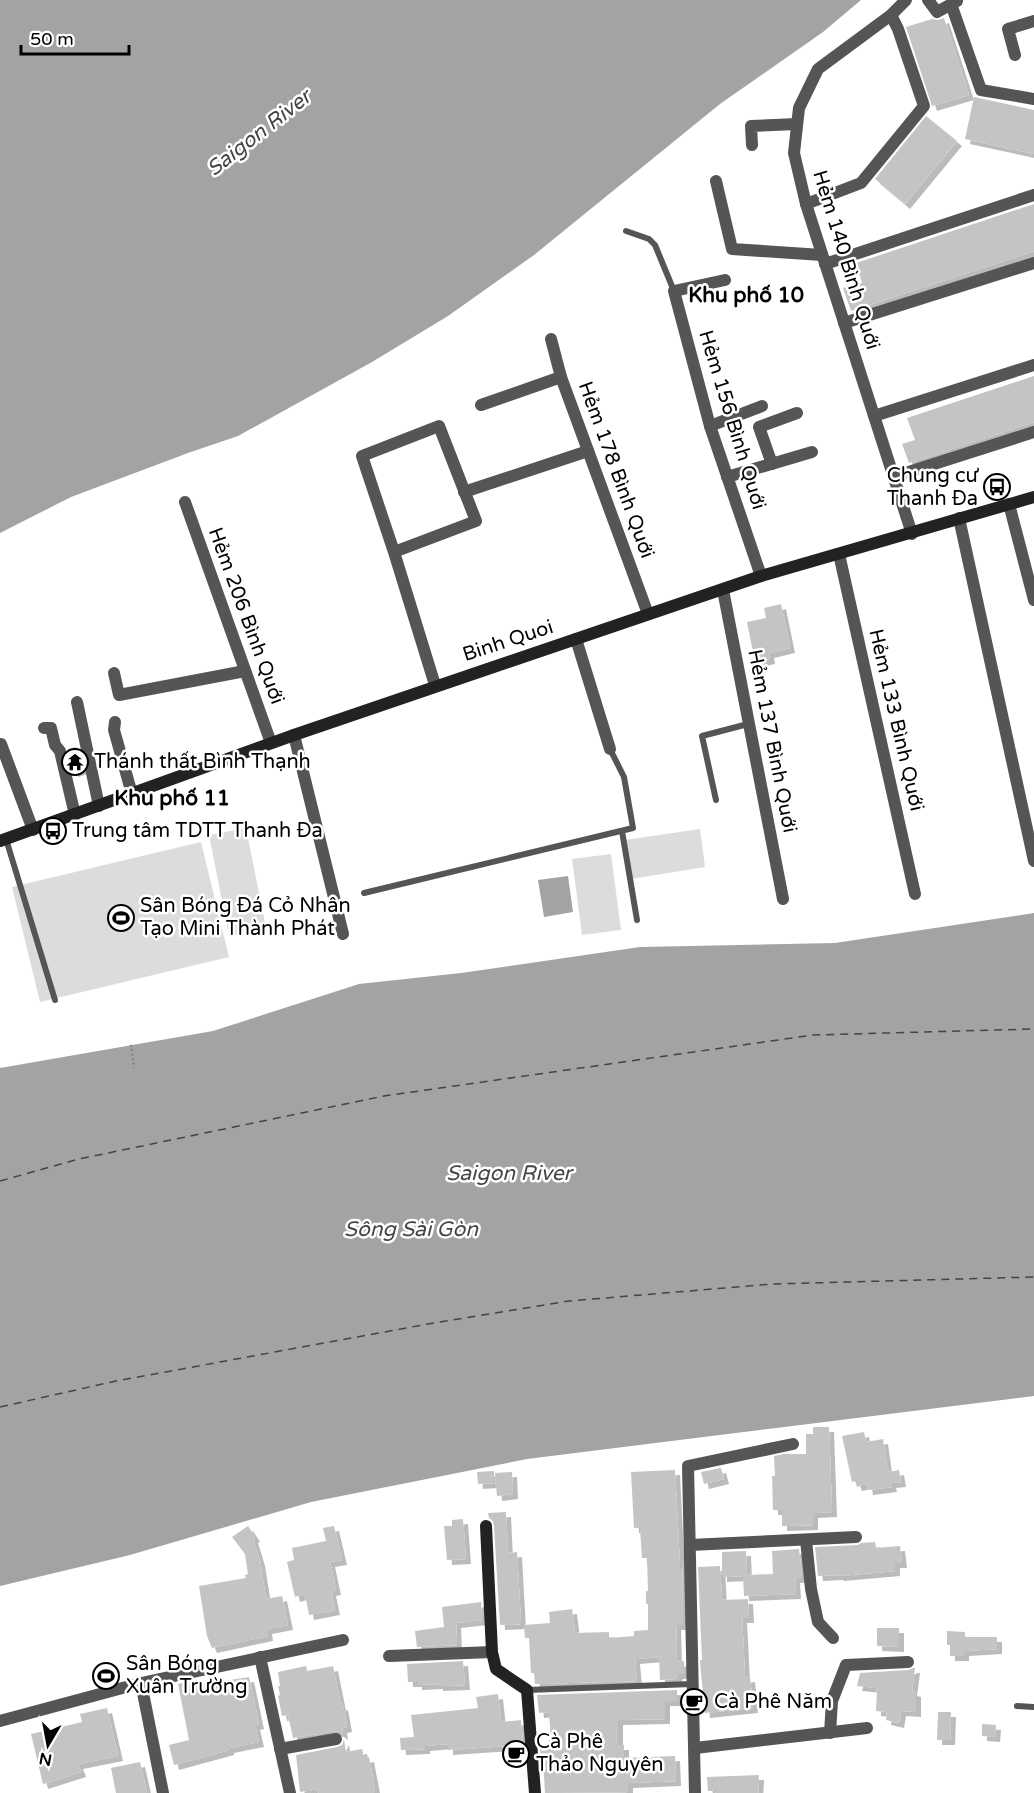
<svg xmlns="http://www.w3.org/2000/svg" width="1034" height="1793" viewBox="0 0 1034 1793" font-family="'Varela Round',sans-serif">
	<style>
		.green { fill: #dcdcdc }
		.water { fill: #a3a3a3 }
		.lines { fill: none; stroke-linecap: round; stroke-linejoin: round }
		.ferry { stroke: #444; stroke-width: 1.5; stroke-dasharray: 8 6; stroke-linecap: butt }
		.building { fill: #c4c4c4; filter: url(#shadow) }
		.path { stroke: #777; stroke-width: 2; stroke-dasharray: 1.5 3; stroke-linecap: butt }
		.lane { stroke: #555; stroke-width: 6 }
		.street { stroke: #555; stroke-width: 12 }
		.secondary { stroke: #222; stroke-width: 12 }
		.labels { text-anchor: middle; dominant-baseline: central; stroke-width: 5; stroke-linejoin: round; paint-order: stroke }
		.street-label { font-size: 20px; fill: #000; stroke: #fff }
		.poi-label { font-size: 20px; fill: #000; stroke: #fff; text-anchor: start }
		.water-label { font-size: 21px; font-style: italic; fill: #444; stroke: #fff }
		.neighbourhood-label { font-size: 21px; font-weight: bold; fill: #000; stroke: #fff }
	</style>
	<defs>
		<filter id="shadow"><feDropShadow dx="5" dy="5" stdDeviation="0" flood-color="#0004"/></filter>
	</defs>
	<rect width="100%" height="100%" fill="#fff"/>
	<g class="green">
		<polygon points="246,828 266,928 229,936 209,835"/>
		<polygon points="700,829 705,867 631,879 625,840"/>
		<polygon points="201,842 229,957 40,1002 12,887"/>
		<polygon points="611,854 621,930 582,935 572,859"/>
	</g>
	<g class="water">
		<polygon points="0,0 861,0 823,32 720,104 534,255 448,316 372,362 238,436 188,453 71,497 0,533"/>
		<polygon points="568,876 573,912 544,917 538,880"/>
		<polygon points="1034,913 1034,1396 527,1459 311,1502 130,1555 0,1586 0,1068 213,1031 359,984 461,973 640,947 835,943"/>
	</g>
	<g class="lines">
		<g class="ferry">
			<polyline points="0,1181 79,1159 384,1096 813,1035 1034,1029"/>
			<polyline points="0,1407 116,1381 428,1324 569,1301 772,1284 1034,1277"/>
		</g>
	</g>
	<g class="building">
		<polygon points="944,18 969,95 932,106 906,27 932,19 938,20"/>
		<polygon points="974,97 1034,110 1034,154 965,139"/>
		<polygon points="926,116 957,141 905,204 875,179"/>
		<polygon points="1034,204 1034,251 851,311 843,288 862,283 856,263"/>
		<polygon points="1034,376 1034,422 909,463 902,444 915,440 907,418"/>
		<polygon points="781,604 790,648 769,653 770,659 755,662 747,622 766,618 764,608"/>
		<polygon points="75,747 78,748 83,769 73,772 68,749"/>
		<polygon points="813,1427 829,1427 832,1512 813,1513 813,1525 782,1526 782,1510 773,1510 772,1476 775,1476 774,1456 784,1454 806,1454 806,1434 813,1434"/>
		<polygon points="864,1432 866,1442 883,1439 887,1468 889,1468 889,1472 899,1470 901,1482 891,1483 892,1487 868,1490 867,1484 857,1486 855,1481 852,1482 842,1436"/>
		<polygon points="721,1468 724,1479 704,1484 701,1472"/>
		<polygon points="675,1470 680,1568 682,1568 683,1625 676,1625 677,1662 684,1661 684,1674 678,1674 676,1679 660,1680 659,1657 635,1659 637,1681 535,1684 534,1673 531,1673 529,1638 525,1638 524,1625 550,1623 549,1612 572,1609 575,1633 609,1632 609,1638 634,1636 634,1631 648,1630 648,1604 646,1604 646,1591 648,1591 647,1558 642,1558 640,1528 634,1528 631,1472"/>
		<polygon points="494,1471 494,1483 478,1484 477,1472"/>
		<polygon points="512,1472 513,1494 497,1496 495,1473"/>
		<polygon points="506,1512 508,1553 517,1552 521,1624 500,1625 494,1526 493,1521 489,1518 488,1513"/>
		<polygon points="463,1519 466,1559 447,1560 444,1526 452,1526 452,1520"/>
		<polygon points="248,1526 255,1537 253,1538 260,1561 266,1599 282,1596 288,1625 267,1629 268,1636 212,1648 207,1636 199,1586 246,1578 245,1575 248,1574 245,1554 232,1537"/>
		<polygon points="334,1526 342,1560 330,1562 336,1590 331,1591 335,1610 309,1615 305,1594 295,1597 287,1562 294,1560 292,1548 326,1541 323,1528"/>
		<polygon points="875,1542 876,1548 900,1546 902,1563 895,1563 895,1571 839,1576 838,1575 818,1576 815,1547 858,1545 861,1543"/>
		<polygon points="799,1549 802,1578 795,1578 796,1594 744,1596 743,1576 722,1577 722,1552 746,1551 747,1575 773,1574 772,1551"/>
		<polygon points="720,1566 722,1600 748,1599 749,1618 742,1618 743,1635 745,1678 750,1677 753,1708 705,1713 701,1673 700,1660 702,1660 698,1567"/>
		<polygon points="481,1602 482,1620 456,1623 457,1645 417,1647 415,1631 444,1627 442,1607"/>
		<polygon points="877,1628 899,1628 899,1647 877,1646"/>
		<polygon points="947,1631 965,1632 965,1637 997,1637 997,1649 964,1651 964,1656 950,1656 950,1645 947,1645"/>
		<polygon points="463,1661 465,1685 438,1686 438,1684 417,1685 417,1682 408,1682 407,1664"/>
		<polygon points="306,1666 307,1671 333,1666 341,1706 343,1705 347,1727 342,1728 343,1735 339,1732 335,1731 293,1738 288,1715 282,1716 278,1696 280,1695 278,1686 280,1686 278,1672"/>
		<polygon points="913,1668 915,1668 912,1691 916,1692 916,1712 901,1711 899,1723 886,1720 887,1712 876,1711 877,1688 857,1686 860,1673 908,1670"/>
		<polygon points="249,1677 259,1724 255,1725 259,1742 229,1748 229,1750 174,1765 169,1745 189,1740 178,1684 192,1681 193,1686"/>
		<polygon points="677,1690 677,1701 665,1701 665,1719 618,1720 618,1745 624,1745 624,1758 675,1756 676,1781 628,1783 628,1792 545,1793 543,1760 541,1761 540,1747 549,1745 549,1740 551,1740 549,1713 549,1712 539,1713 537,1695"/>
		<polygon points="498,1694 501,1722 521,1720 523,1745 448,1750 448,1744 425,1746 425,1749 401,1750 400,1738 414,1737 411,1715 478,1708 476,1697"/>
		<polygon points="107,1708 118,1756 78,1764 81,1772 43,1784 31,1734 82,1722 80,1714"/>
		<polygon points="938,1712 951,1712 950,1740 937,1740"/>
		<polygon points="982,1724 996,1725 995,1737 982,1736"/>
		<polygon points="344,1740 346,1752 362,1749 364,1758 369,1757 375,1788 373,1789 374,1793 319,1793 318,1789 300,1792 296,1755 337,1747 342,1745"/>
		<polygon points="140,1762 147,1793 116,1793 111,1768"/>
		<polygon points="759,1775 758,1793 716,1793 715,1791 708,1791 707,1777"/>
	</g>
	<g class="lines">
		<polyline class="path" points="131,1045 134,1068"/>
		<g class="lane">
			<polyline points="626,231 649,239 655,245 674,291"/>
			<polyline points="716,800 702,736 748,724"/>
			<polyline points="622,831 637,920"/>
			<polyline points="6,839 55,1000"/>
			<polyline points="364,893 633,828 624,777 610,749"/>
			<polyline points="527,1690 692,1684"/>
			<polyline points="1017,1706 1034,1707"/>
		</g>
		<g class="street">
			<polyline points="906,0 891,15 818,69 799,108 794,153 806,204 912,534"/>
			<polyline points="928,0 937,12 957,1"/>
			<polyline points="951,4 981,90 1034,99"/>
			<polyline points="1015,55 1008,29 1034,21"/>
			<polyline points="752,145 751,126 797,124"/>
			<polyline points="716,181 732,249 822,255"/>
			<polyline points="806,204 861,183 924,106 898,29 891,15"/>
			<polyline points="825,264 1034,195"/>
			<polyline points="725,280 674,291 710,426 761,576"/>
			<polyline points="844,323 1034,263"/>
			<polyline points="551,339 561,377 648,614"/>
			<polyline points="481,405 561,377"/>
			<polyline points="874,416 1034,365"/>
			<polyline points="710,426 762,406"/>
			<polyline points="772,464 759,427 797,413"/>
			<polyline points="727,477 812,452"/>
			<polyline points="893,477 1034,432"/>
			<polyline points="464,492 588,451"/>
			<polyline points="185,502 271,743"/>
			<polyline points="1009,504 1034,600"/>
			<polyline points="959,518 1034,861"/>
			<polyline points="394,552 476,521 439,426 362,456 394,552 435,685"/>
			<polyline points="839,554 915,894"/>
			<polyline points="723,590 783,899"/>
			<polyline points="576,639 610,749"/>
			<polyline points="114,673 119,695 245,671"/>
			<polyline points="77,702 99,806"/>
			<polyline points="115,722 114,730 132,794"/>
			<polyline points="44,728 51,728 55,745 60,751 75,815"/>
			<polyline points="294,735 343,934"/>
			<polyline points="1,744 33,830"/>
			<polyline points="806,1540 811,1589 818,1622 833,1638"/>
			<polyline points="690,1545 856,1537"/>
			<polyline points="389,1656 492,1652"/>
			<polyline points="260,1657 290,1793"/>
			<polyline points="141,1683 163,1793"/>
			<polyline points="0,1721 141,1683 343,1640"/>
			<polyline points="830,1733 832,1701 846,1665 908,1662"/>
			<polyline points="695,1748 867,1728"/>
			<polyline points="280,1749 336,1739"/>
			<polyline points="695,1793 688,1466 793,1444"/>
		</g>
		<g class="secondary">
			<polyline points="0,841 294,735 761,576 1034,497"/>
			<polyline points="486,1526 492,1652 496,1669 527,1690 535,1793"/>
		</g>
	</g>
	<defs>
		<symbol id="bus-ring" viewBox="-11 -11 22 22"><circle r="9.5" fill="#fff" stroke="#000" stroke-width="1.5"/><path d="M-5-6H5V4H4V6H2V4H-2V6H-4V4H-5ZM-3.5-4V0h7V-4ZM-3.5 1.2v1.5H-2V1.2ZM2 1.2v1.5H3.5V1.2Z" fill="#000"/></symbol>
		<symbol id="temple-ring" viewBox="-11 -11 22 22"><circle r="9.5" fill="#fff" stroke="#000" stroke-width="1.5"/><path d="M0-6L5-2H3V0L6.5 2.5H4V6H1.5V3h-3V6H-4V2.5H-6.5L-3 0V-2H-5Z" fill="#000"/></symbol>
		<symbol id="stadium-ring" viewBox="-11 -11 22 22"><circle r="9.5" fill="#fff" stroke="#000" stroke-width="1.5"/><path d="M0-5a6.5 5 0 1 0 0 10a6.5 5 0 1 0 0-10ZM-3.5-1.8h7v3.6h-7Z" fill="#000"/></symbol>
		<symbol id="cafe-ring" viewBox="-11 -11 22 22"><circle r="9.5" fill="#fff" stroke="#000" stroke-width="1.5"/><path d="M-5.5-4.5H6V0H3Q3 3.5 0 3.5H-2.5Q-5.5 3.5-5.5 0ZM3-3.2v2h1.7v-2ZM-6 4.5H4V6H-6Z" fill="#000"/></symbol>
	</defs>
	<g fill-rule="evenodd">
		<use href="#bus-ring" x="982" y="472" width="30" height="30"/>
		<use href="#temple-ring" x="60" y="747" width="30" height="30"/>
		<use href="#bus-ring" x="38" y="816" width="30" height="30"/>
		<use href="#stadium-ring" x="106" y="903" width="30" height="30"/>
		<use href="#stadium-ring" x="91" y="1661" width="30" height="30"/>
		<use href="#cafe-ring" x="679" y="1687" width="30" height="30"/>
		<use href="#cafe-ring" x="501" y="1739" width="30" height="30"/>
	</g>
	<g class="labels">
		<g class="street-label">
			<text transform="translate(846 260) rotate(73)">Hẻm 140 Bình Quới</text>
			<text transform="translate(732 420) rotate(73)">Hẻm 156 Bình Quới</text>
			<text transform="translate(616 470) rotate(70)">Hẻm 178 Bình Quới</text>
			<text transform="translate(246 616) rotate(70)">Hẻm 206 Bình Quới</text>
			<text transform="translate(508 641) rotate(-18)">Binh Quoi</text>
			<text transform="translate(896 720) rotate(77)">Hẻm 133 Bình Quới</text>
			<text transform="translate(772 741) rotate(79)">Hẻm 137 Bình Quới</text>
		</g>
		<g class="poi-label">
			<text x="978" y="476" text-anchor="end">Chung cư<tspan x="978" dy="23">Thanh Đa</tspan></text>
			<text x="94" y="762">Thánh thất Bình Thạnh</text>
			<text x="72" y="831">Trung tâm TDTT Thanh Đa</text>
			<text x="140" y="906">Sân Bóng Đá Cỏ Nhân<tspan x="140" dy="23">Tạo Mini Thành Phát</tspan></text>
			<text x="126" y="1664">Sân Bóng<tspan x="126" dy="23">Xuân Trường</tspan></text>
			<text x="714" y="1702">Cà Phê Năm</text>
			<text x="536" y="1742">Cà Phê<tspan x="536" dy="23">Thảo Nguyên</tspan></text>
		</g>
		<g class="water-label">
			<text transform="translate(259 133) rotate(-38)">Saigon River</text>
			<text x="509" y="1173">Saigon River</text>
			<text x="411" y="1229">Sông Sài Gòn</text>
		</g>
		<g class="neighbourhood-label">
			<text x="746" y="295">Khu phố 10</text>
			<text x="172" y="798">Khu phố 11</text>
		</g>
	</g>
	<g transform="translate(48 1745) rotate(190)" stroke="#ffffff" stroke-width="4.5" paint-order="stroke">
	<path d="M0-4.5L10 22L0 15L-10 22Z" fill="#000000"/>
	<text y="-9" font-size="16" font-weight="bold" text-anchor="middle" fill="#000000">N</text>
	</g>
	<path d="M21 45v9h108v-9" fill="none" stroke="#000000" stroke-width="3"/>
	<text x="30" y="45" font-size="18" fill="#000000" stroke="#ffffff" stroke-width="4.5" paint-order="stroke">50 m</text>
</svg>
